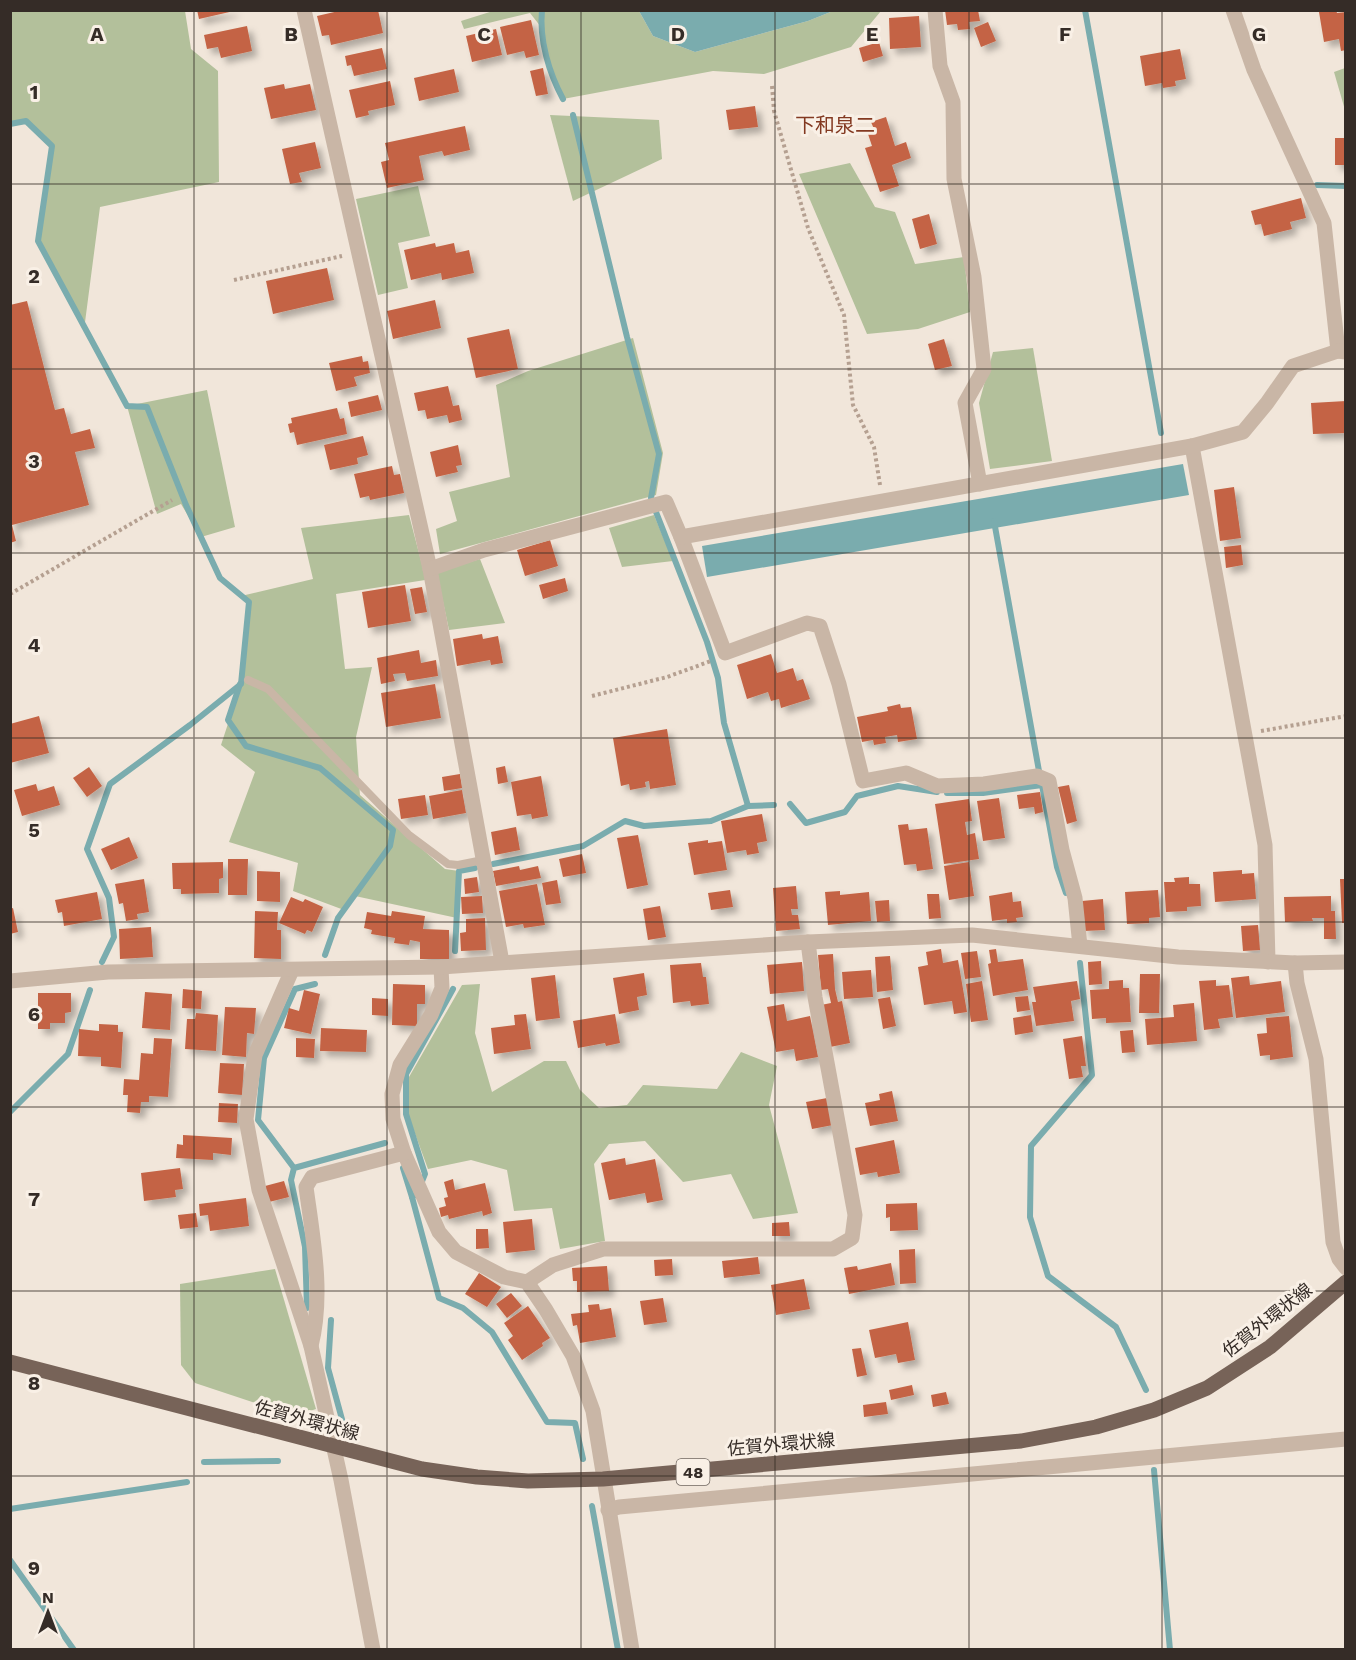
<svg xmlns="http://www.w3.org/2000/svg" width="1356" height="1660" viewBox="0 0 1356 1660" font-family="'Work Sans','Noto Sans JP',sans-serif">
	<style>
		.green { fill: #b3c09b }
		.water { fill: #7aacae }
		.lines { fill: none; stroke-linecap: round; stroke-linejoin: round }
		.stream { stroke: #7aacae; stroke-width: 6 }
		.building { fill: #c46445; filter: url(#shadow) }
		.path { stroke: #b5a091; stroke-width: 4; stroke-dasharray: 3 3; stroke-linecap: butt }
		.service { stroke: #c9b6a6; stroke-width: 8 }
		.minor { stroke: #c9b6a6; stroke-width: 15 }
		.tertiary { stroke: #c9b6a6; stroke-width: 15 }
		.primary { stroke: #776358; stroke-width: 15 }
		.grid { fill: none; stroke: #352c27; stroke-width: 1.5; stroke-opacity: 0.55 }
		.labels { text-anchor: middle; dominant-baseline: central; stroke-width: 6; stroke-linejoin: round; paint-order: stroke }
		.shield { fill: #f9f0e6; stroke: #706760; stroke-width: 1.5 }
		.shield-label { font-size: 16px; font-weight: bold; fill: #352c27 }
		.street-label { font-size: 18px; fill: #352c27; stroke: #f9f0e6 }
		.neighbourhood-label { font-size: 20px; fill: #833921; stroke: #f9f0e6 }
		.grid-label { font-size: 20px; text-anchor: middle; font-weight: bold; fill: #352c27; stroke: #f9f0e6; stroke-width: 6; stroke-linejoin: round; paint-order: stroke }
	</style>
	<defs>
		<filter id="shadow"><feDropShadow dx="5.5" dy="5.5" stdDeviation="3" flood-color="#0004"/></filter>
	</defs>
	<rect width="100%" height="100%" fill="#f1e6da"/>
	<g class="green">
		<polygon points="11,10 185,11 191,49 218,71 219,182 100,207 84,330 38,241 52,146 26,121 11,124"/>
		<polygon points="493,11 639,11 653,36 695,52 808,21 833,11 881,11 851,47 764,74 713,71 563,99 553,80 541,27 530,13 464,29 461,21"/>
		<polygon points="1345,68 1346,68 1345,110 1334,72"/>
		<polygon points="550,115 659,120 662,159 573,201"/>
		<polygon points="850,163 875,207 895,212 915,264 964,257 970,312 918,329 867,334 799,174"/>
		<polygon points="418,186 430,236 398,243 408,288 378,295 356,199"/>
		<polygon points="633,338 663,453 656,495 440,554 436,529 457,521 449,492 510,477 496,385 528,371"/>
		<polygon points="1033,348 1052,461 990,469 979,403 993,352"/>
		<polygon points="207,390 235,527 201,537 181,504 157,514 127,406"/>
		<polygon points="409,515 425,576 480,559 505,623 449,630 438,578 336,594 345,669 372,667 356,737 360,795 445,869 459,871 457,918 355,896 344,910 293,891 298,863 229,842 255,772 221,745 241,684 249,602 241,596 313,579 301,528"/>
		<polygon points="654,515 673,561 622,567 609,528"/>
		<polygon points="480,984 475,1033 492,1092 544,1061 566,1061 580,1090 599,1108 627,1105 643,1085 717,1089 741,1052 777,1066 769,1105 798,1213 753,1219 731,1174 683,1182 645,1141 609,1144 594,1164 605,1241 560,1249 552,1208 514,1211 507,1170 471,1160 428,1169 407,1112 409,1077 462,985"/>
		<polygon points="275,1269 316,1409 295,1416 195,1383 181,1365 180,1284"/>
	</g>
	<g class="water">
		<polygon points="639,11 833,11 808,21 695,52 653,36"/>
		<polygon points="1183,464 1189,495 707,577 702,546"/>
	</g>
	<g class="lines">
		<g class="stream">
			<path d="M542,10c-3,30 7,63 21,89"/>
			<polyline points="1085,10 1161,433"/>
			<polyline points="573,115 627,337 659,454 651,498"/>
			<polyline points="10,124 26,121 52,146 38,241 127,406 147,407 186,505 220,578 249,602 241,684 190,725 110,784 87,849 109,898 114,937 102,962"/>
			<polyline points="1317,185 1346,186"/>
			<polyline points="656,512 707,642 718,678 724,723 748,806 774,805"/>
			<polyline points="994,521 1039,771"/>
			<polyline points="240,684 228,720 246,746 320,768 393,830 390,846 338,918 325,955"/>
			<polyline points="947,793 983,793 1042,785 1057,867 1066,893"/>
			<polyline points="790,804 806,823 845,812 857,796 898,786 937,792"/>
			<polyline points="493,864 583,846 625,821 644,826 711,821 748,806"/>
			<polyline points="455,951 459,871 475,868"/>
			<polyline points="1080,963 1092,1075 1031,1146 1030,1217 1048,1276 1116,1327 1146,1390"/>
			<polyline points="453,989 406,1074 406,1114 425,1174 417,1194 412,1197 439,1298 463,1308 492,1332 547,1422 575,1423 583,1459"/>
			<polyline points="10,1112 68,1054 90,990"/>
			<polyline points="294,1168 258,1120 264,1058 295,989 315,984"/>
			<polyline points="403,1168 412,1197"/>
			<polyline points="307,1308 305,1247 291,1180 294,1168 385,1143"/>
			<polyline points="331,1320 328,1368 346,1434"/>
			<polyline points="204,1462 278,1461"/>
			<polyline points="1154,1470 1170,1650"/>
			<polyline points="592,1506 618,1650"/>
			<polyline points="10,1509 187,1482"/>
			<polyline points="10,1560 74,1650"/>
		</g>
	</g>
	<g class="building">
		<polygon points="197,10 234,10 234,11 199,19"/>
		<polygon points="343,10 378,10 383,33 331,45 329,35 322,36 317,16"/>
		<polygon points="945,10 978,10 980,21 969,22 970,29 958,30 957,24 947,25"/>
		<polygon points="1336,10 1337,13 1346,12 1346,50 1341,51 1339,39 1324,42 1319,12"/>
		<polygon points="919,16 921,47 890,49 889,18"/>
		<polygon points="531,20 539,55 526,58 524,51 507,55 500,27"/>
		<polygon points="988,22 996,41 981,47 974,28"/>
		<polygon points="247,26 252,51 221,58 218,47 207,49 204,35"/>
		<polygon points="496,29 502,55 472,62 466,36"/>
		<polygon points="879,42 883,56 863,62 859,48"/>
		<polygon points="382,48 387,69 354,76 351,65 347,66 345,56"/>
		<polygon points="1180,49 1186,79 1175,81 1176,86 1163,88 1162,83 1145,86 1140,56"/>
		<polygon points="543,68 548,94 536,96 530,71"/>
		<polygon points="454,69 459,92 419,101 414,78"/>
		<polygon points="390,81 395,105 368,111 369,115 356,118 349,90"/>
		<polygon points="284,84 285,89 310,84 316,110 271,119 264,88"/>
		<polygon points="755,106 758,127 729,130 726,110"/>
		<polygon points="886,117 895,146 906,142 911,158 892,165 899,186 880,192 865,148 872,146 867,131 874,129 871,122"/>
		<polygon points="465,126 470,150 444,156 442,151 419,156 424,180 387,188 381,162 389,160 385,143"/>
		<rect x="1335" y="138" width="11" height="27"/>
		<polygon points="315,142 321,168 299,173 302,182 290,184 282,149"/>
		<polygon points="1301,198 1306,218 1290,222 1292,229 1264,236 1261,224 1255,225 1251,211"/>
		<polygon points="929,214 937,244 920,249 912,219"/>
		<polygon points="435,243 436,247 454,243 456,253 469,250 474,273 442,280 441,273 411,280 404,250"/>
		<polygon points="327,268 334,300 273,314 266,281"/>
		<polygon points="435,300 441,328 393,339 387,311"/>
		<polygon points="27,301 55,410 64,408 71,434 90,429 95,448 75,452 89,505 12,525 16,541 10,543 10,305"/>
		<polygon points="509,329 518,369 476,378 467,338"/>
		<polygon points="944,339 952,366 935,370 928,344"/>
		<polygon points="362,356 363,362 368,361 370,373 354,377 357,386 336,391 329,363"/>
		<polygon points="448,386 453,406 459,405 462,420 449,423 447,415 427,419 425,410 418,411 414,393"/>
		<polygon points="378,395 382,410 351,417 348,402"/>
		<polygon points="1346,401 1346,433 1313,434 1311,403"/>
		<polygon points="337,408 340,419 344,418 347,434 297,445 294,432 290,433 288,424 292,423 291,418"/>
		<polygon points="363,436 368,455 357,458 358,464 330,470 324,445"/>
		<polygon points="458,445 462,465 456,466 458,472 436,477 430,452"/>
		<polygon points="392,466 394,475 400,474 404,493 370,500 369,496 360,498 354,474"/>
		<polygon points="1234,487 1241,538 1220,541 1214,490"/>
		<polygon points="550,540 558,566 525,576 517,550"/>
		<polygon points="1241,545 1243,565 1226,568 1224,547"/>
		<polygon points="565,578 568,591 543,599 539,585"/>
		<polygon points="405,585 411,621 368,628 362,592"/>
		<polygon points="422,587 427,612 415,614 410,589"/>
		<polygon points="482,634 483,639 498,636 503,663 491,665 490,660 457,666 453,639"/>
		<polygon points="419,650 421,663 436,660 438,676 407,681 405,673 393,674 395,681 381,684 377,658"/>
		<polygon points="771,654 777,673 793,668 797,681 803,679 810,699 781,708 779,699 771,701 768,692 747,699 737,665"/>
		<polygon points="435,684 441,718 386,727 381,693"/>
		<polygon points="900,704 901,708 911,707 917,739 898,742 897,735 885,737 886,743 874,745 873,740 862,742 857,717 888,711 887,707"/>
		<polygon points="39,716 49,753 10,763 10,724"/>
		<polygon points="667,729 676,785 650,789 649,781 645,782 646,787 630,790 629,784 621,786 613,738"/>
		<polygon points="505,766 508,782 498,784 496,768"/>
		<polygon points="89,767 102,786 87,797 73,778"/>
		<polygon points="460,774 462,788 444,791 442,777"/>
		<polygon points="541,776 548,816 532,819 531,814 517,816 511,782"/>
		<polygon points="36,784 38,791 54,786 60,805 22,816 14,790"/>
		<polygon points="1069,785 1077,821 1067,824 1058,787"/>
		<polygon points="462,790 466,813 433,819 429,796"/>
		<polygon points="1040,792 1043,812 1035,814 1034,807 1019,809 1017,795"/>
		<polygon points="425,795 428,815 401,819 398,799"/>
		<polygon points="999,798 1005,838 983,841 977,801"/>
		<polygon points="969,799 972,821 965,822 967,835 975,833 979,859 944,864 935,804"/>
		<polygon points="762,814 767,841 757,843 759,853 747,855 746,850 727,853 721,821"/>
		<polygon points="908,824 909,830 927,828 933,869 917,871 916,864 904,865 898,825"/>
		<polygon points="516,827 520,850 495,855 491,832"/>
		<polygon points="638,835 648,885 627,889 617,838"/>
		<polygon points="129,837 138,858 111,870 101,849"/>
		<polygon points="708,840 708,843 722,841 727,870 694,875 688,843"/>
		<polygon points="582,854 586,873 563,877 559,859"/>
		<polygon points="228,859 248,859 247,895 228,895"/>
		<polygon points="223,862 223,878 219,879 219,893 181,894 181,889 173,889 172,863"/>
		<polygon points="969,862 974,896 949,900 944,866"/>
		<polygon points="519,866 520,870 538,866 541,878 496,886 493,871"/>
		<polygon points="1242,870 1242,874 1254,873 1256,899 1215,902 1213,872"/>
		<polygon points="257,871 280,872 280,902 257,901"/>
		<polygon points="477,877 479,892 465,894 464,879"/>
		<polygon points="1189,877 1189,884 1200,884 1201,906 1187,907 1187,911 1166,912 1164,882 1175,882 1174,878"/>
		<polygon points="144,879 149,912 137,914 138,919 126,921 123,903 119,904 115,884"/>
		<polygon points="1340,879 1346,879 1346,923 1342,923"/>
		<polygon points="557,880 561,903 546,905 542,883"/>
		<polygon points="537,884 545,925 524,928 523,924 506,927 499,891"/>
		<polygon points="796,886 798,909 791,909 792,915 798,915 800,929 776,931 773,888"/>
		<polygon points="730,890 733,907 711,910 708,893"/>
		<polygon points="1158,890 1160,917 1149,918 1149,923 1127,924 1125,892"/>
		<polygon points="840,891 840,895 869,892 871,921 828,925 825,892"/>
		<polygon points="97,892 102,919 64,926 62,912 58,913 55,900"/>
		<polygon points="1012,892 1013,902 1021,901 1023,917 1016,918 1017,922 1007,923 1007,919 992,921 989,896"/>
		<polygon points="927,894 939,894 941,918 929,919"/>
		<polygon points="482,896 483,913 462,914 461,897"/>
		<polygon points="1331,896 1331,911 1335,911 1336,939 1324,939 1324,918 1312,918 1313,921 1285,922 1284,897"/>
		<polygon points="291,897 303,902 305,899 323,907 312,932 307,930 305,934 279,923"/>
		<polygon points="1103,899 1105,930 1084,931 1082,901"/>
		<polygon points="889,900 890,921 877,922 875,901"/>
		<polygon points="660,906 666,937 648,940 643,909"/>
		<polygon points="13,908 18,932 10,934 10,909"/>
		<polygon points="255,911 278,912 277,930 281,930 281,959 254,958"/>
		<polygon points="392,911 425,916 423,929 449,930 449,959 420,959 420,942 410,940 409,945 394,943 395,938 371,934 372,930 364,928 367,912 391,916"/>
		<polygon points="485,918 486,950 461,951 460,933 466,932 466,919"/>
		<polygon points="1258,925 1260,950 1243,951 1241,926"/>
		<polygon points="151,927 153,957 120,959 119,929"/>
		<polygon points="941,949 943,963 958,960 967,1012 954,1014 952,1001 924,1005 918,967 928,965 926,952"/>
		<polygon points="996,949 998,962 1023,959 1028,990 993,996 988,964 991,963 989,950"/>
		<polygon points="977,951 981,977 965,979 961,953"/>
		<polygon points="833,954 835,989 838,1002 842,1001 850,1043 830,1047 821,1005 831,1003 828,989 821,990 818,955"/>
		<polygon points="890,956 893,990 877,992 875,957"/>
		<polygon points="1101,961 1102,984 1089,985 1088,962"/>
		<polygon points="802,962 804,991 770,994 767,965"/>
		<polygon points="701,963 703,977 706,977 709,1004 691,1006 690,1001 673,1003 670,965"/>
		<polygon points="871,970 873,997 844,999 842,972"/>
		<polygon points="644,973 647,995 637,997 639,1010 619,1014 613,978"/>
		<polygon points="1140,974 1160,974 1159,1013 1139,1013"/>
		<polygon points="555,975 560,1018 536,1021 531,978"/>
		<polygon points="1249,976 1250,985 1281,981 1285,1012 1236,1018 1231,978"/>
		<polygon points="1123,980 1123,988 1129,988 1131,1022 1106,1023 1106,1018 1092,1019 1090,990 1109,989 1109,981"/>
		<polygon points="1216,980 1216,986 1229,985 1233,1017 1218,1019 1220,1028 1204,1030 1199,981"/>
		<polygon points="982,981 988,1020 971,1022 966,984"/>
		<polygon points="1077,981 1080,999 1071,1001 1074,1021 1036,1026 1032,1002 1036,1002 1033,987"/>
		<polygon points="393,984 425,985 425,1004 417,1004 417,1026 392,1025"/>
		<polygon points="183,989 202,991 201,1009 182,1008"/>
		<polygon points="304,990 320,994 311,1034 284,1028 289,1008 299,1011"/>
		<polygon points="145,992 172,994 170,1030 142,1028"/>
		<polygon points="38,993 71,993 71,1012 65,1013 65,1023 50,1023 50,1029 38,1029"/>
		<polygon points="1028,996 1030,1010 1017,1012 1015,997"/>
		<polygon points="890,997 896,1026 883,1029 878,999"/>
		<polygon points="372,998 388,999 388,1016 372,1015"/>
		<polygon points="1194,1003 1197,1041 1147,1045 1145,1019 1174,1017 1173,1005"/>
		<polygon points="784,1004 787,1021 810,1016 818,1057 796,1061 794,1049 776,1052 767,1007"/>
		<polygon points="225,1007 256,1008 254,1034 247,1033 246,1057 222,1055"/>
		<polygon points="196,1013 218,1015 216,1051 185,1049 187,1019 195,1019"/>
		<polygon points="526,1014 531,1049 494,1054 491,1028 515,1025 514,1015"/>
		<polygon points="615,1014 620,1043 606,1046 605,1043 578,1048 573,1021"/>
		<polygon points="1031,1015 1033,1032 1015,1035 1013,1018"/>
		<polygon points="1289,1016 1293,1057 1270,1060 1270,1055 1260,1056 1257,1034 1267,1033 1266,1018"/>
		<polygon points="99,1024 118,1025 118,1032 123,1032 121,1068 101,1066 101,1057 78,1056 79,1029 99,1031"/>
		<polygon points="321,1028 367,1030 366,1052 320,1051"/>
		<polygon points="1133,1030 1135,1052 1122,1053 1120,1031"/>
		<polygon points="1082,1036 1086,1066 1081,1066 1083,1077 1069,1079 1063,1039"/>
		<polygon points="154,1038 172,1039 168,1097 149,1096 149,1102 141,1102 140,1113 127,1112 128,1095 123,1095 124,1079 139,1080 141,1053 153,1054"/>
		<polygon points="296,1038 315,1039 314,1058 296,1057"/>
		<polygon points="220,1063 244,1064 242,1095 218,1093"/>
		<polygon points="892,1091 898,1121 870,1126 865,1103 880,1100 879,1094"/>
		<polygon points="827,1098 833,1125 812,1129 806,1102"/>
		<polygon points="219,1103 238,1104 237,1123 218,1122"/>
		<polygon points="183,1135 232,1138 231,1155 213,1153 213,1160 176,1158 177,1144 183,1145"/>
		<polygon points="894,1140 900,1173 878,1177 877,1172 860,1175 855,1148"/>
		<polygon points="625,1158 626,1165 655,1159 663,1200 647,1203 645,1193 609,1200 601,1163"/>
		<polygon points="180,1168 183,1189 175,1190 176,1197 144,1201 141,1173"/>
		<polygon points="453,1179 455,1190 485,1183 492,1213 483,1216 482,1211 449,1219 448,1215 441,1217 439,1208 446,1206 444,1198 448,1197 444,1182"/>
		<polygon points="284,1181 289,1197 269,1202 265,1186"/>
		<polygon points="246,1198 249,1226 210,1231 208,1215 200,1216 199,1204"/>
		<polygon points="917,1203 918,1230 890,1231 890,1217 886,1218 886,1204"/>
		<polygon points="196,1213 198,1227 180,1229 178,1215"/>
		<polygon points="532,1219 535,1250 506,1253 503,1222"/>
		<polygon points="789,1222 790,1236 772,1236 772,1223"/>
		<polygon points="476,1229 488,1229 489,1248 476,1249"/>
		<polygon points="915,1249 916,1283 900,1284 899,1250"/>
		<polygon points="758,1257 760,1274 724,1278 722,1261"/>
		<polygon points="672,1259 673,1275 655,1276 654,1260"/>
		<polygon points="891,1263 895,1285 849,1294 844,1268 857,1266 858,1270"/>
		<polygon points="607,1266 609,1291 577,1292 577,1281 573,1281 572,1268"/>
		<polygon points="479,1273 501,1287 487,1307 465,1294"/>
		<polygon points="804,1279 810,1309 776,1315 771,1285"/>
		<polygon points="511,1293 522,1306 507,1318 496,1304"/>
		<polygon points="663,1298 667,1322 644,1325 640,1301"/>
		<polygon points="599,1304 600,1310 611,1308 616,1337 580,1343 577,1325 573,1326 571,1314 589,1312 588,1305"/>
		<polygon points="528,1306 550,1338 542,1343 543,1346 522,1360 508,1340 513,1336 504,1323"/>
		<polygon points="908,1322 915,1360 898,1363 896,1354 875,1358 869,1330"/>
		<polygon points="861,1348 867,1375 857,1377 852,1349"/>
		<polygon points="912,1385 914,1395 891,1400 889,1390"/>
		<polygon points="946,1392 949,1404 933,1407 931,1395"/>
		<polygon points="886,1402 888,1414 864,1417 863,1405"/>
	</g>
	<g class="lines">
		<g class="path">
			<polyline points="772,86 774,111 808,228 844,315 853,405 874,447 880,485"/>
			<polyline points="234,280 342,256"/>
			<polyline points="10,594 172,500"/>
			<polyline points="592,696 667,677 711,661"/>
			<polyline points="1261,731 1346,716"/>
		</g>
		<polyline class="service" points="248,680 268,689 409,835 448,864 458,865 483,860"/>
		<g class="minor">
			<polyline points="304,10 430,569 502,962"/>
			<polyline points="935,10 940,66 953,102 954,179 974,277 984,369 965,403 980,484"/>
			<polyline points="1233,10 1254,70 1324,223 1338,351"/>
			<polyline points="1192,446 1265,845 1268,962"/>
			<polyline points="681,537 725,653 807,623 820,626 839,684 863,781 906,773 937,786 984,784 1037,776 1049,781 1062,850 1075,898 1080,946"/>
			<polyline points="430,569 484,550 666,502 681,537 1192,446 1243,432 1267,403 1293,366 1338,351 1346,352"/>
			<polyline points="1295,963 1297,983 1316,1059 1333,1242 1339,1259 1346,1268"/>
			<polyline points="441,967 442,988 431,1015 400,1065 392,1094 393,1119 404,1153 439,1232 456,1252 504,1277 527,1282 546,1310 573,1356 593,1411 632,1650"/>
			<polyline points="292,970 255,1055 246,1119 259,1190 311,1346 341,1480 373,1650"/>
			<polyline points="527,1282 553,1265 603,1249 833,1249 852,1238 855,1215 815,997 808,942"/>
			<path d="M311,1346c13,-52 2,-107 -5,-159l6,-10 92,-24"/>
			<polyline points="608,1510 619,1507 1346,1439"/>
		</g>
		<polyline class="tertiary" points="10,981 108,972 441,967 808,942 972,935 1178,957 1295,963 1346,962"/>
		<polyline class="primary" points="10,1362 422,1469 477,1477 528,1481 603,1479 1021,1441 1096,1427 1154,1410 1207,1388 1270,1347 1346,1282"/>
	</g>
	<path class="grid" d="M194,10v1640M387,10v1640M581,10v1640M775,10v1640M969,10v1640M1162,10v1640M10,184h1336M10,369h1336M10,553h1336M10,738h1336M10,922h1336M10,1107h1336M10,1291h1336M10,1476h1336"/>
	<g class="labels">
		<rect class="shield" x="676.5" y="1459" width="33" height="26" rx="4.5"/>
		<g class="shield-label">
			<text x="693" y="1472">48</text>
		</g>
		<g class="street-label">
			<text transform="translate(1267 1320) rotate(-38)">佐賀外環状線</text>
			<text transform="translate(307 1420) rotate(15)">佐賀外環状線</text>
			<text transform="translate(781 1444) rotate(-5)">佐賀外環状線</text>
		</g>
		<g class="neighbourhood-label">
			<text x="835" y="125">下和泉二</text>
		</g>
	</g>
	<g class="grid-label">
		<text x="97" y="41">A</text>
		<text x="291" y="41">B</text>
		<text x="484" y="41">C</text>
		<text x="678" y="41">D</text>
		<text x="872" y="41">E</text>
		<text x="1065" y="41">F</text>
		<text x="1259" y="41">G</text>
		<text x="34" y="99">1</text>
		<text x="34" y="283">2</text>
		<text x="34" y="468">3</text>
		<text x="34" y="652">4</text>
		<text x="34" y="837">5</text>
		<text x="34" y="1021">6</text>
		<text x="34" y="1206">7</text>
		<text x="34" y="1390">8</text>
		<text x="34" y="1575">9</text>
	</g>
	<rect width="1356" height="1660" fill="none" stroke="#352c27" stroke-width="24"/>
	<g transform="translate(48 1612)" stroke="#f9f0e6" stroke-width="4.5" paint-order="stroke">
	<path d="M0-4.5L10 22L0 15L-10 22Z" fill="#352c27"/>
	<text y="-9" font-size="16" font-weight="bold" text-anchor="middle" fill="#352c27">N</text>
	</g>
</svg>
